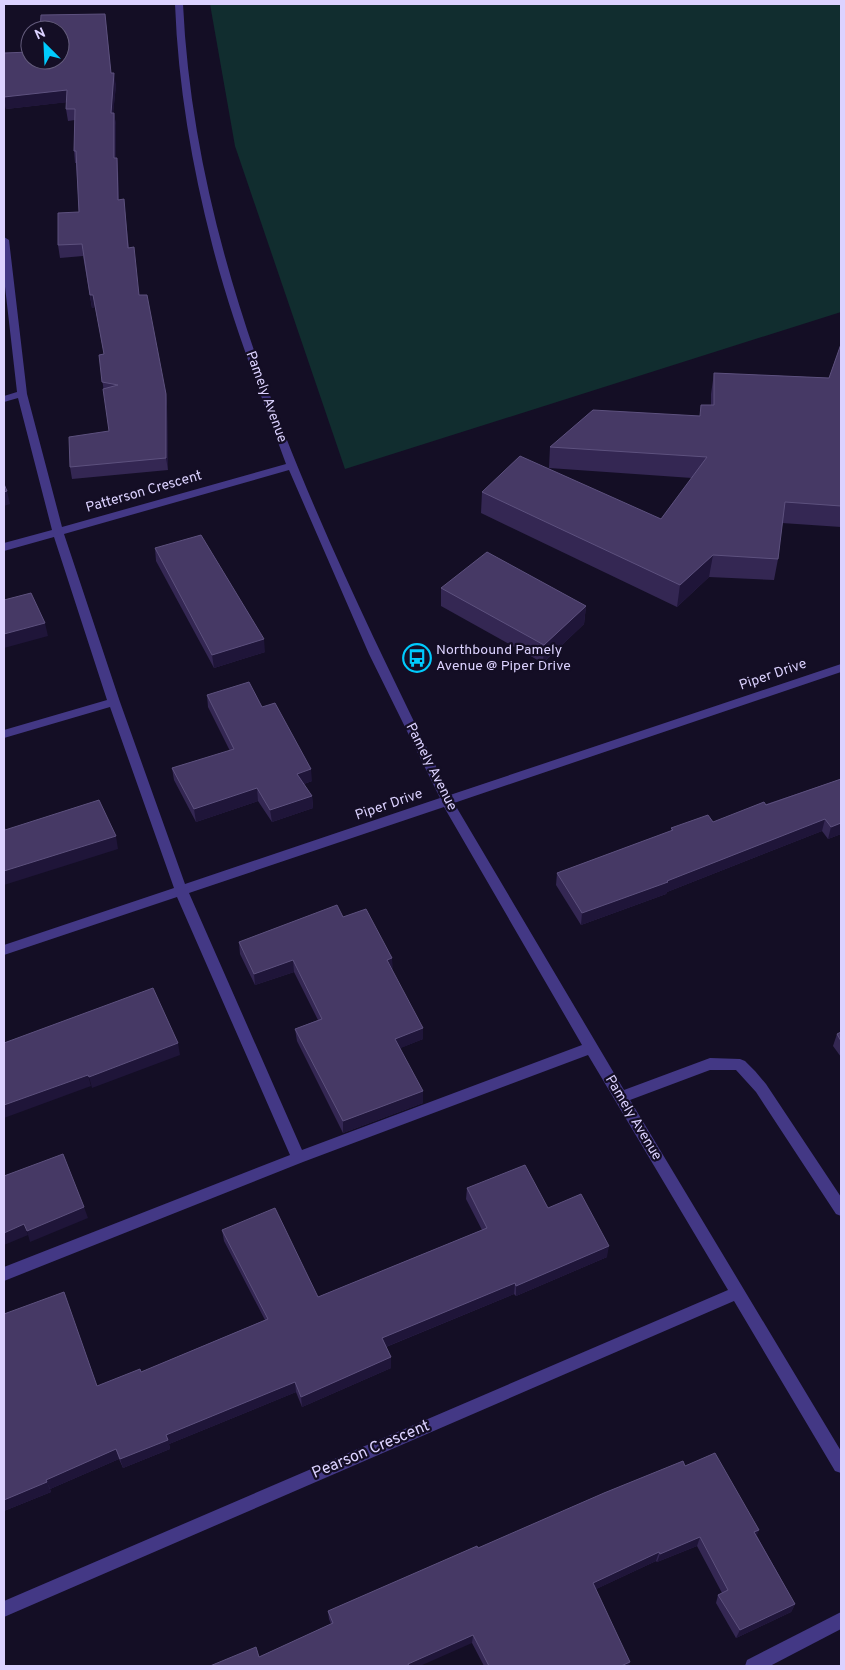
<svg xmlns="http://www.w3.org/2000/svg" width="845" height="1670" viewBox="0 0 845 1670" font-family="Overpass,sans-serif">
	<style>
		.green { fill: #112d2f }
		.lines { fill: none; stroke-linecap: round; stroke-linejoin: round }
		.minor { fill: #433885; fill-rule: evenodd }
		.wall { fill: #342753 }
		.shaded-wall { fill: #1f1539 }
		.building { fill: #463965; stroke: #5d517e }
		.labels { text-anchor: middle; dominant-baseline: central; stroke-width: 4.5; stroke-linejoin: round; paint-order: stroke }
		.street-label { font-size: 14px; fill: #dcd2ff; stroke: #140e25 }
		.poi-label { font-size: 14px; fill: #dcd2ff; stroke: #140e25; text-anchor: start }
		.near-street-label { font-size: 16px; fill: #dcd2ff; stroke: #140e25 }
	</style>
	<rect width="100%" height="100%" fill="#140e25"/>
	<polygon class="green" points="210,4 841,4 841,312 345,469 235,146"/>
	<g class="lines">
		<g class="minor">
			<path d="M175,4h8c13,279 146,544 267,791l391,-131v8l-387,131 170,287 86,-32 30,1 5,2 10,10 11,13 75,113v19l-5,-2 -80,-122 -20,-22h-26l-80,30 211,351v22l-6,-2 -101,-170 -730,316v-16l724,-311 -140,-235 -285,107 -299,119v-14l286,-112 -113,-258 -173,58v-10l170,-57 -64,-181 -106,31v-8l103,-30 -53,-163 -50,14v-8l48,-13 -34,-132 -14,4v-6l13,-4 -13,-114v-41l5,3 18,154 35,133 224,-63c-26,-72 -55,-145 -74,-220 -20,-78 -34,-159 -37,-240zM289,470l80,184 71,144 -255,86 -65,-182 -56,-168zM444,807l138,238 -280,105 -113,-257z"/>
			<polygon points="841,1612 841,1629 770,1666 745,1666 747,1660"/>
		</g>
	</g>
	<g class="wall">
		<polygon points="105,14 111,73 116,85 113,113 114,113 116,125 116,158 117,158 118,170 119,200 125,211 129,248 139,295 166,394 167,406 168,470 72,479 70,467 109,431 99,355 104,354 95,307 92,308 83,256 60,258 58,245 79,212 76,163 75,163 74,151 75,120 68,121 66,109 67,102 6,109 4,98 4,53 30,60"/>
		<polygon points="841,344 841,540 840,540 841,527 782,523 778,559 774,580 709,577 677,607 481,513 482,492 661,519 692,478 549,468 550,447 700,416 711,405 711,394 714,373 829,378"/>
		<polygon points="155,548 265,652 214,668 156,561"/>
		<polygon points="441,588 586,606 584,624 543,663 441,606"/>
		<polygon points="207,695 312,781 304,784 312,796 313,808 272,822 258,801 196,822 174,780 172,768 230,751 208,707"/>
		<polygon points="841,779 841,834 828,839 822,831 667,892 666,894 581,925 556,885 557,873 671,831 671,828 713,822"/>
		<polygon points="343,917 392,970 423,1039 400,1048 423,1103 343,1133 297,1041 295,1029 318,1020 294,972 255,985 240,954 239,942"/>
		<polygon points="841,1032 841,1057 833,1046 837,1034"/>
		<polygon points="467,1188 548,1208 607,1257 516,1296 514,1294 386,1347 391,1357 391,1368 302,1407 296,1392 169,1444 170,1449 123,1468 119,1459 50,1489 51,1492 4,1511 4,1314 97,1386 141,1372 265,1320 224,1241 222,1230 318,1297 482,1230 466,1199"/>
		<polygon points="685,1466 757,1536 795,1604 791,1612 736,1638 716,1603 718,1595 722,1593 697,1546 657,1562 656,1561 596,1589 629,1666 484,1666 472,1643 259,1657 331,1624 329,1619 328,1611 478,1548"/>
	</g>
	<g class="shaded-wall">
		<polygon points="114,73 116,85 112,125 111,113"/>
		<polygon points="67,90 69,102 6,109 4,97"/>
		<polygon points="114,113 116,125 116,170 114,158"/>
		<polygon points="117,158 118,170 119,212 118,200"/>
		<polygon points="90,295 93,295 95,307 92,308"/>
		<polygon points="166,394 167,406 168,470 166,458"/>
		<polygon points="7,491 10,504 4,506 4,492"/>
		<polygon points="713,555 709,577 677,607 680,585"/>
		<polygon points="586,606 584,624 543,663 544,645"/>
		<polygon points="45,623 48,636 4,648 4,634"/>
		<polygon points="264,639 265,652 214,668 212,655"/>
		<polygon points="311,769 312,781 298,786 297,774"/>
		<polygon points="257,788 258,801 196,822 194,809"/>
		<polygon points="312,796 313,808 272,822 270,810"/>
		<polygon points="825,819 822,831 667,892 666,894 581,925 582,913"/>
		<polygon points="841,823 841,834 828,839 831,827"/>
		<polygon points="116,836 118,849 4,885 4,871"/>
		<polygon points="392,958 393,970 387,960"/>
		<polygon points="293,960 294,972 255,985 254,974"/>
		<polygon points="423,1028 423,1039 396,1050 395,1039"/>
		<polygon points="178,1043 180,1055 92,1088 89,1077"/>
		<polygon points="88,1075 91,1086 4,1118 4,1105"/>
		<polygon points="423,1091 423,1103 343,1133 343,1121"/>
		<polygon points="84,1207 88,1218 30,1242 27,1231"/>
		<polygon points="24,1224 28,1235 4,1245 4,1233"/>
		<polygon points="609,1246 607,1257 516,1296 516,1286"/>
		<polygon points="515,1283 514,1294 383,1348 382,1338"/>
		<polygon points="391,1357 391,1368 302,1407 301,1397"/>
		<polygon points="295,1382 296,1392 169,1444 170,1449 123,1468 120,1459 166,1435"/>
		<polygon points="116,1449 119,1459 50,1489 46,1480"/>
		<polygon points="47,1482 51,1492 4,1511 4,1500"/>
		<polygon points="759,1530 756,1538 754,1532"/>
		<polygon points="700,1537 697,1546 657,1562 660,1554"/>
		<polygon points="659,1552 656,1561 592,1591 593,1583"/>
		<polygon points="795,1604 791,1612 736,1638 740,1630"/>
		<polygon points="473,1635 472,1643 420,1666 408,1666 408,1664"/>
		<polygon points="630,1662 629,1666 621,1666"/>
	</g>
	<g class="building">
		<polygon points="105,14 111,73 114,73 111,113 114,113 114,158 117,158 118,200 124,199 128,248 134,247 139,295 147,295 166,394 166,458 70,467 69,437 109,431 103,389 118,385 102,382 99,355 104,354 93,295 90,295 82,244 58,245 58,213 79,212 76,151 74,151 75,109 66,109 67,90 4,97 4,53 30,52 30,60 60,60 60,30 40,30 41,15"/>
		<polygon points="841,344 841,506 785,502 778,559 713,555 680,585 482,492 520,456 661,519 707,457 550,447 593,410 700,416 701,405 714,405 714,373 829,378"/>
		<polygon points="4,484 7,491 4,492"/>
		<polygon points="201,535 264,639 212,655 155,548"/>
		<polygon points="487,552 586,606 544,645 441,588"/>
		<polygon points="31,593 45,623 4,634 4,600"/>
		<polygon points="249,682 262,707 275,703 311,769 297,774 312,796 270,810 257,788 194,809 172,768 234,749 207,695"/>
		<polygon points="841,779 841,823 831,827 825,819 667,881 668,882 582,913 557,873 673,830 671,828 708,815 713,822 764,802 766,805"/>
		<polygon points="99,800 116,836 4,871 4,826 5,830"/>
		<polygon points="337,905 343,917 366,909 392,958 387,960 423,1028 395,1039 423,1091 343,1121 295,1029 322,1019 293,960 254,974 239,942"/>
		<polygon points="153,988 178,1043 89,1077 88,1075 4,1105 4,1043"/>
		<polygon points="841,1032 841,1041 837,1034"/>
		<polygon points="63,1154 84,1207 27,1231 24,1224 4,1233 4,1176"/>
		<polygon points="525,1165 548,1208 581,1194 609,1246 516,1286 515,1283 382,1338 391,1357 301,1397 295,1382 166,1435 168,1440 120,1459 116,1449 46,1480 47,1482 4,1500 4,1314 64,1292 97,1386 140,1369 141,1372 268,1319 222,1230 275,1208 318,1297 487,1228 467,1188"/>
		<polygon points="715,1453 759,1530 754,1532 795,1604 740,1630 718,1595 728,1590 700,1537 660,1554 659,1552 593,1583 630,1662 621,1666 489,1666 473,1635 408,1664 409,1666 210,1666 256,1647 259,1657 333,1623 328,1611 477,1546 478,1548 604,1493 683,1461 685,1466"/>
	</g>
	<defs>
		<symbol id="bus-ring" viewBox="-11 -11 22 22"><circle r="9.5" fill="#140e25" stroke="#00cbfd" stroke-width="1.5"/><path d="M-5-6H5V4H4V6H2V4H-2V6H-4V4H-5ZM-3.5-4V0h7V-4ZM-3.5 1.2v1.5H-2V1.2ZM2 1.2v1.5H3.5V1.2Z" fill="#00cbfd"/></symbol>
	</defs>
	<g fill-rule="evenodd">
		<use href="#bus-ring" x="401" y="642" width="32" height="32"/>
	</g>
	<g class="labels">
		<g class="street-label">
			<text transform="translate(266 397) rotate(70)">Pamely Avenue</text>
			<text transform="translate(144 492) rotate(-16)">Patterson Crescent</text>
			<text transform="translate(773 675) rotate(-19)">Piper Drive</text>
			<text transform="translate(431 767) rotate(63)">Pamely Avenue</text>
			<text transform="translate(389 805) rotate(-19)">Piper Drive</text>
			<text transform="translate(633 1118) rotate(59)">Pamely Avenue</text>
		</g>
		<g class="poi-label">
			<text x="436" y="650">Northbound Pamely<tspan x="436" dy="16">Avenue @ Piper Drive</tspan></text>
		</g>
		<g class="near-street-label">
			<text transform="translate(371 1450) rotate(-23)">Pearson Crescent</text>
		</g>
	</g>
	<rect width="845" height="1670" fill="none" stroke="#dcd2ff" stroke-width="10"/>
	<g transform="translate(45 45) rotate(336)"><circle r="24" fill="#140e25" stroke="#645c7c"/>
	<path d="M0-4L9 19L0 12L-9 19Z" fill="#00cbfd"/>
	<text y="-8" font-size="14" font-weight="bold" text-anchor="middle" fill="#dcd2ff">N</text>
	</g>
</svg>
